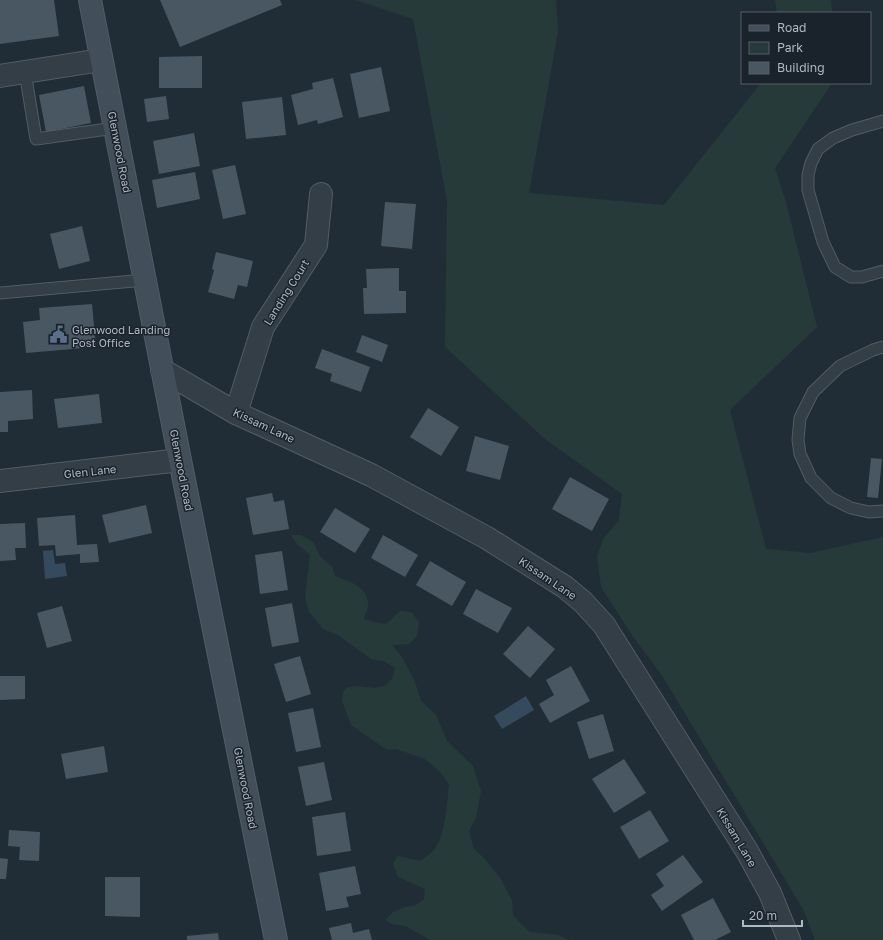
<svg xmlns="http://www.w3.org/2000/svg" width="883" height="940" viewBox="0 0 883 940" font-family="'Golos Text',sans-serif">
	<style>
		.green { fill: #263b39 }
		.water { fill: #354b5d }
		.building { fill: #495762 }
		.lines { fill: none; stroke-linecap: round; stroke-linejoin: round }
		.service-casing { stroke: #515c65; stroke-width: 13 }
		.minor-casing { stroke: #515c65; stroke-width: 24 }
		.tertiary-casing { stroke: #515c65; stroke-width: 24 }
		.secondary-casing { stroke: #515c65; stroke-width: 24 }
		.service { stroke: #343e47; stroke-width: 11 }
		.minor { stroke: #343e47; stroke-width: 22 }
		.tertiary { stroke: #343e47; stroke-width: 22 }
		.secondary { stroke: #424e5a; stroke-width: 22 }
		.labels { text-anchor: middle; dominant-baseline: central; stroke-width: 3; stroke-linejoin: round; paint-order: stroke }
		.street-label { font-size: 11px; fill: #aeb9c4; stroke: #1a232b }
		.poi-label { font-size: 11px; fill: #aeb9c4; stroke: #1a232b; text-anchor: start }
	</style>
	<rect width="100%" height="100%" fill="#212d36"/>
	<g class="green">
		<polygon points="356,0 556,0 558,32 529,193 664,205 761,83 832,83 775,168 786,202 817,327 730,410 766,549 811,553 883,537 883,940 815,940 803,909 663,677 634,638 601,587 597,556 604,538 619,520 622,494 545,439 445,347 447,201 413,19"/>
		<polygon points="775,0 831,0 832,13 777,13"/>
		<path d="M291,535h10l12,7 7,14 12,11 3,9c13,5 32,10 33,27 1,5 -3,11 -4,16l9,3 13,2 14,-13 11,1 8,10 -2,14 -8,8 -17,1 10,12 13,25 6,19 15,14 11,26 26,25 8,25 -5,27 -7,13 5,18 10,9 16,20 12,22 1,16 17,16 27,3 13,5h-139l-26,-14 -13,-2 -7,-4 8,-8 12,-5 11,-2 8,-6 1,-10 -27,-12 -5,-13 5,-8 22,5c4,-3 9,-6 13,-10 13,-15 14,-48 16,-67l-9,-12 -15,-13 -29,-10 -9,1 -36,-25 -9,-24 1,-9 3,-4 9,-2 21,2 8,-2 8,-7 3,-11 -11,-7 -13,-2 -33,-24 -15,-6 -14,-17 -4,-15 5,-42 -13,-11z"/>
	</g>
	<g class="water">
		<polygon points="53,550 55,564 65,563 67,576 45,579 43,551"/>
		<polygon points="526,696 534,710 502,729 494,716"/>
	</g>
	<g class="building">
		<polygon points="0,0 54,0 59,36 0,44"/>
		<polygon points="160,0 280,0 282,5 180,47"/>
		<polygon points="202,56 202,88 159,88 159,57"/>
		<polygon points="381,67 390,111 359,118 350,74"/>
		<polygon points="333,78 343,117 318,124 317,120 298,125 291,95 313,89 312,83"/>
		<polygon points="84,86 91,123 46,132 39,95"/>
		<polygon points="166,96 169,119 147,122 144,99"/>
		<polygon points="282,97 286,135 246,139 242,102"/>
		<polygon points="194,133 200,166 159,174 153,141"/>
		<polygon points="235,165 246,214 223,219 212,170"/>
		<polygon points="195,172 200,199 157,208 152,180"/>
		<polygon points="385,202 416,204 412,249 381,246"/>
		<polygon points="82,226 90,261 59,269 50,234"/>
		<polygon points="216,252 253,261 247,287 238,285 234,299 208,292 214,270 212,269"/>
		<polygon points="399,268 399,291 406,291 406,313 364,314 363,288 367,288 366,269"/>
		<polygon points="92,304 96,347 26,353 23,322 40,320 39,308"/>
		<polygon points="362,335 388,345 382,362 356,352"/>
		<polygon points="322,349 370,367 361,392 330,381 332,374 315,368"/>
		<polygon points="32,390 33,419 8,421 8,432 0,432 0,392"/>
		<polygon points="99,394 102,423 58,428 54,399"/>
		<polygon points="428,408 459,427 441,456 410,437"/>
		<polygon points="475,436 509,446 500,480 466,471"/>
		<polygon points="871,458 882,459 878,498 867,497"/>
		<polygon points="570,477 609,499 592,531 552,509"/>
		<polygon points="272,493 274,502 284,500 289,529 253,535 246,498"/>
		<polygon points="146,505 152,533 109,543 102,515"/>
		<polygon points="335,508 370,529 355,553 320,532"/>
		<polygon points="75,515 77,545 97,544 99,562 80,563 80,554 56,556 55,545 39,546 37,518"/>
		<polygon points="25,523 26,548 15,548 16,560 0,561 0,524"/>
		<polygon points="383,535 418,555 405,577 371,558"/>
		<polygon points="282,551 288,590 260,594 255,555"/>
		<polygon points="430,561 466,582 452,606 416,585"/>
		<polygon points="476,589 512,608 498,633 463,614"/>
		<polygon points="292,603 299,642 272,647 265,608"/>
		<polygon points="62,606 72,641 47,648 37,613"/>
		<polygon points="528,626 555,649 530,678 503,654"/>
		<polygon points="300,656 311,694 286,702 274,664"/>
		<polygon points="571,666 590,701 550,723 539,704 554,695 546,680"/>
		<polygon points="0,676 25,676 25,699 0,700"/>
		<polygon points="313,708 321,747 296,752 288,713"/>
		<polygon points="603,714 614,751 589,759 577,722"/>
		<polygon points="104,746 108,772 66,779 61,754"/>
		<polygon points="624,759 646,793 614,813 592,779"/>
		<polygon points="324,762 332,800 306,806 298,767"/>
		<polygon points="650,810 669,841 639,859 620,827"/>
		<polygon points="345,812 351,851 317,856 312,817"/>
		<polygon points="9,830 40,832 39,861 19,860 20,847 8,846"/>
		<polygon points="683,855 703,882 662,911 651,895 664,886 656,874"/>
		<polygon points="0,858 8,859 6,879 0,879"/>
		<polygon points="355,866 361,894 346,897 349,907 326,911 319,873"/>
		<polygon points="105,877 140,877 140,917 105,916"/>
		<polygon points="713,898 731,932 715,940 694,940 681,915"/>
		<polygon points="351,923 353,933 369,929 372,940 332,940 329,928"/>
		<polygon points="218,933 219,940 187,940 187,936"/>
	</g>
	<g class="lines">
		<defs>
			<g id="service">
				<polyline points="25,72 36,139 115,128"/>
				<polyline points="883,121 852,130 833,138 818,149 811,163 808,175 808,190 823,242 835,267 851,277 862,277 883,271"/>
				<polyline points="0,293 145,280"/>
				<polyline points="883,347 873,350 840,366 813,392 800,418 798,440 800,454 811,478 831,498 851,508 869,512 883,511"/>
			</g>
			<g id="minor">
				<polyline points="236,413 263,327 316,245 321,194"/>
				<polyline points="0,481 180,460"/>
			</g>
			<g id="tertiary">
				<polyline points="0,76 101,60"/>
				<polyline points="162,370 236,413 371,475 487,538 565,587 583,602 604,625 747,851 770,893 789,940"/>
			</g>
			<polyline id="secondary" points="90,0 180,460 276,940"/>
		</defs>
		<use href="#service" class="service-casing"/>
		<use href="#minor" class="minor-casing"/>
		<use href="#tertiary" class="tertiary-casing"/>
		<use href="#secondary" class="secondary-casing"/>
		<use href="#service" class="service"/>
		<use href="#minor" class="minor"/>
		<use href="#tertiary" class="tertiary"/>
		<use href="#secondary" class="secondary"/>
	</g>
	<defs>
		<symbol id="civic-bare" viewBox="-9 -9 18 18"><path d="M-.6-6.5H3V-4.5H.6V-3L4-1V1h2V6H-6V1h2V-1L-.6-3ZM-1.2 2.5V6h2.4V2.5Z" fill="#5c6f8a" stroke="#1a232b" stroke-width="2.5" paint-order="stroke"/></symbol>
	</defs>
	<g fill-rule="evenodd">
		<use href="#civic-bare" x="46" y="322" width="25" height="25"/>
	</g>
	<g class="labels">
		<g class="street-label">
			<text transform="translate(120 152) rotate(79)">Glenwood Road</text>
			<text transform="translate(286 292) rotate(-58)">Landing Court</text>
			<text transform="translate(264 425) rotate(25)">Kissam Lane</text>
			<text transform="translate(182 470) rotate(79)">Glenwood Road</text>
			<text transform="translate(90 471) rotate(-6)">Glen Lane</text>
			<text transform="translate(548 578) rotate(34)">Kissam Lane</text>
			<text transform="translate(246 788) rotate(79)">Glenwood Road</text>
			<text transform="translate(737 837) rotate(59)">Kissam Lane</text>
		</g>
		<g class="poi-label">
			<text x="72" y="329">Glenwood Landing<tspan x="72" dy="13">Post Office</tspan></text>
		</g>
	</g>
	<rect x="741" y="12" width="130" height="72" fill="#1a232b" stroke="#555f68"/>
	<rect x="749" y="25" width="20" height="6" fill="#424e5a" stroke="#555f68"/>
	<text x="777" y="32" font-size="12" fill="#aeb9c4">Road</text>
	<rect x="749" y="42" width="20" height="12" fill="#263b39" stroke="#555f68"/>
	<text x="777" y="52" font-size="12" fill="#aeb9c4">Park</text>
	<rect x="749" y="62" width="20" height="12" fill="#495762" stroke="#555f68"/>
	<text x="777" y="72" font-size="12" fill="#aeb9c4">Building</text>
	<path d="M743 920v6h59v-6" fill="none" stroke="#aeb9c4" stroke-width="2"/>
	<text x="749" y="920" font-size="12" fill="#aeb9c4" stroke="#1a232b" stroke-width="3" paint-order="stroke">20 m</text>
</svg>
